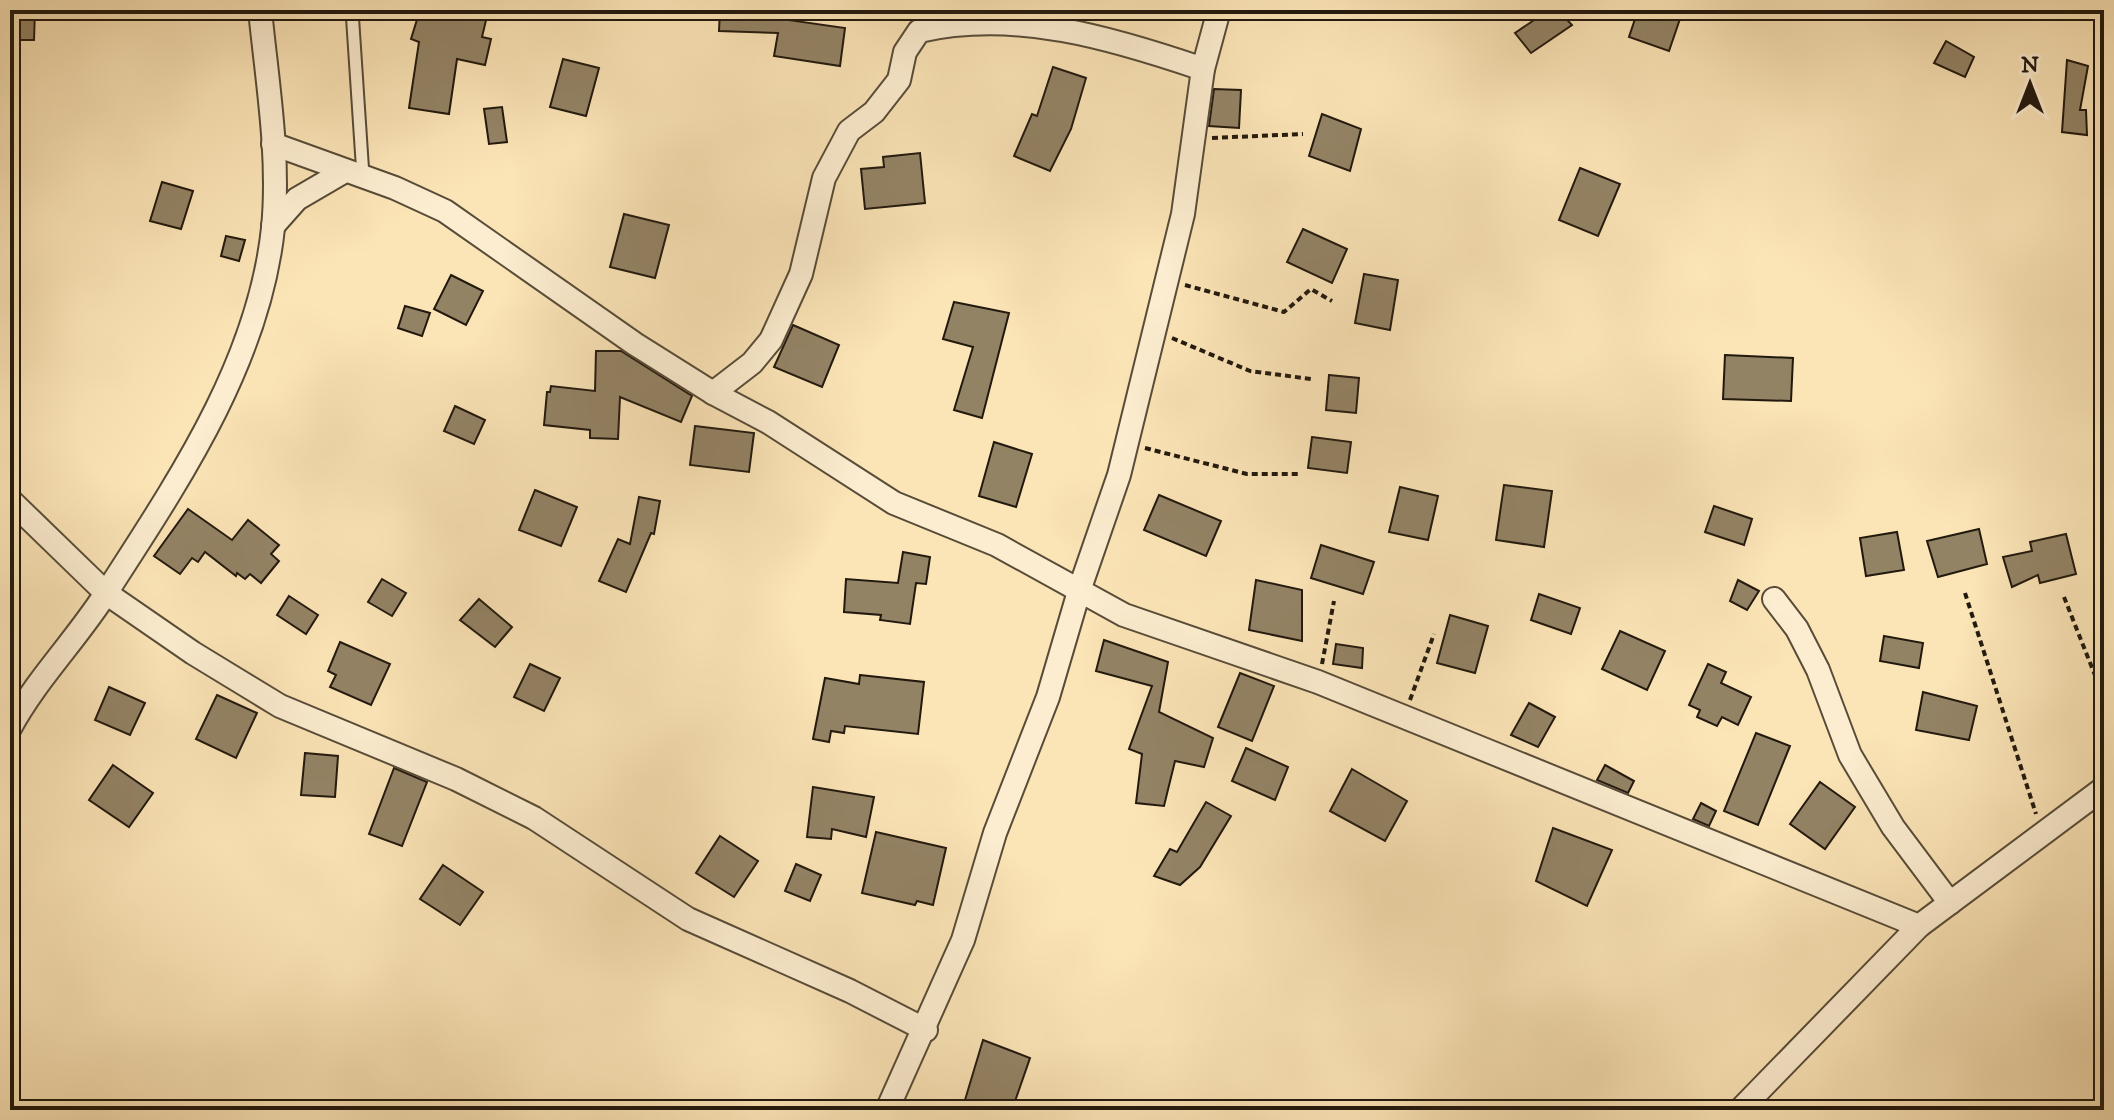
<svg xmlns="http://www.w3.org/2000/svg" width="2114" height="1120" viewBox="0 0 2114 1120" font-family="'IM FELL DW Pica',serif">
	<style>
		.building { fill: #938365; stroke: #22190e; stroke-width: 2 }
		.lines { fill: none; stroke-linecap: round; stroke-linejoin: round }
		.service-casing { stroke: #584c38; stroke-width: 15 }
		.minor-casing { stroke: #584c38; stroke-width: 26 }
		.path { stroke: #22190e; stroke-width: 4; stroke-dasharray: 6 4; stroke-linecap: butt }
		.service { stroke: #fcedd0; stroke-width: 11 }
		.minor { stroke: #fcedd0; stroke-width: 22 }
	</style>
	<rect width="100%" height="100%" fill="#fbe4b6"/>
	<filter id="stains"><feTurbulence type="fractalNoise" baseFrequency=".0025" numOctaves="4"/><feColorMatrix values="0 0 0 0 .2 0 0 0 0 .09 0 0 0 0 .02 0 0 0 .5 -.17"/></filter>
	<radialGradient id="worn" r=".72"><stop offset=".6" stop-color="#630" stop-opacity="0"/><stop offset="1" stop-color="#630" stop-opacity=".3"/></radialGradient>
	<g class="building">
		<polygon points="10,10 35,10 34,40 10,40"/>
		<polygon points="420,10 461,10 487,16 482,37 491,39 485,65 457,59 449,114 409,108 419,42 411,39"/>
		<polygon points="720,10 774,10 774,18 845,28 840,66 774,56 778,33 719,31"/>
		<polygon points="1549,10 1558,10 1572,25 1531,53 1515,33"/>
		<polygon points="1638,10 1683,10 1669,51 1629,37"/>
		<polygon points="1946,41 1974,57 1965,77 1934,63"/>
		<polygon points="563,59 599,68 586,116 550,107"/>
		<polygon points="2067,60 2088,66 2080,110 2086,110 2087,135 2062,132"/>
		<polygon points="1053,67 1086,78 1071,129 1050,171 1014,156 1032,114 1037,116"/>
		<polygon points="1214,89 1241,90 1239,128 1209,126"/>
		<polygon points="502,107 507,142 489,144 484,109"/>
		<polygon points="1322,114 1361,129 1350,171 1309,156"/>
		<polygon points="920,153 925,203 865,209 861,169 884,167 883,157"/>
		<polygon points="1580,168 1620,184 1598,236 1559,220"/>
		<polygon points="162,182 193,191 181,229 150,221"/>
		<polygon points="624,214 669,225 655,278 610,267"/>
		<polygon points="1303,229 1347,249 1332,283 1287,262"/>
		<polygon points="226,236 245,240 239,261 221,256"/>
		<polygon points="1364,274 1398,280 1390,330 1355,323"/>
		<polygon points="451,275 483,291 466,325 434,309"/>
		<polygon points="954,302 1009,313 982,418 954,410 973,347 943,339"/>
		<polygon points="405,306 430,313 422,336 398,328"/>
		<polygon points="793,325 839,345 822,387 774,367"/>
		<polygon points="596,351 621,351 692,396 681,422 620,397 618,439 590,438 590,430 544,425 547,392 550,392 551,386 595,391"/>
		<polygon points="1725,355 1793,358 1791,401 1723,399"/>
		<polygon points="1329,375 1359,378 1356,413 1326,410"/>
		<polygon points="455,406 485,420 474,444 444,431"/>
		<polygon points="695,426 754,433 749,472 690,465"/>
		<polygon points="1312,437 1351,442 1347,473 1308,468"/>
		<polygon points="994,442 1032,454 1016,507 979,496"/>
		<polygon points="1504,485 1552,491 1544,547 1496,540"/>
		<polygon points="1400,487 1438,496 1428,540 1389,532"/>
		<polygon points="535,490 577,507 561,546 519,530"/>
		<polygon points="1159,495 1221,521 1206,556 1144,530"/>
		<polygon points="639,497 660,501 654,534 651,533 626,592 599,581 618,539 630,544"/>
		<polygon points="1714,506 1752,519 1744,545 1705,532"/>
		<polygon points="188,509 232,540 248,520 279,545 271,554 279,561 261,583 250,574 245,579 237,573 236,576 205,552 198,562 192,558 180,574 154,556"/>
		<polygon points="1979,529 1987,564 1938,577 1927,541"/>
		<polygon points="1897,532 1904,570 1866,576 1860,538"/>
		<polygon points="2066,534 2076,574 2040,583 2038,575 2012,587 2003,557 2032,551 2030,542"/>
		<polygon points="1321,545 1374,562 1363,594 1311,578"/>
		<polygon points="903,552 930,557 926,584 916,583 910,624 880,620 881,615 844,612 846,579 898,583"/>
		<polygon points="382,579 406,593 392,616 368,602"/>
		<polygon points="1256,580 1302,590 1302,641 1249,630"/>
		<polygon points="1738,580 1759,591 1747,610 1730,601"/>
		<polygon points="1539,594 1580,608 1571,634 1531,620"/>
		<polygon points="289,596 318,615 306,634 277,615"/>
		<polygon points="479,599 512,627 495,647 460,620"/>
		<polygon points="1450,615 1488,626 1475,673 1437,663"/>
		<polygon points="1620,631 1665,651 1647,690 1602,669"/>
		<polygon points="1884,636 1923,643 1919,668 1880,661"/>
		<polygon points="1104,640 1168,662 1159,712 1213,738 1204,767 1175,761 1164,806 1136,803 1142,754 1129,749 1152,686 1096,671"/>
		<polygon points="340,642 390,664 371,705 330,687 336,675 328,671"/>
		<polygon points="1336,644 1363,648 1362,668 1333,664"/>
		<polygon points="530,664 560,678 544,711 514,697"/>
		<polygon points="1708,664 1726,672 1721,683 1751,697 1738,725 1722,717 1717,726 1697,717 1700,710 1689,705"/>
		<polygon points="1240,673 1274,686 1252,741 1218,727"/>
		<polygon points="860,675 924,682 918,734 845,726 844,733 831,731 829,742 813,739 825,678 859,684"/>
		<polygon points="109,687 145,703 130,735 95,720"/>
		<polygon points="1923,692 1977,706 1969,740 1916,730"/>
		<polygon points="217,695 257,713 236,758 196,739"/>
		<polygon points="1529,703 1555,717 1538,747 1511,735"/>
		<polygon points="1756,733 1790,746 1758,825 1724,811"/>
		<polygon points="1246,748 1288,767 1275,800 1232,781"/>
		<polygon points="305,753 338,756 335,797 301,795"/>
		<polygon points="113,765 153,793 129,827 89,800"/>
		<polygon points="1605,765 1634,781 1628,793 1597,780"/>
		<polygon points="394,768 427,782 402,846 369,834"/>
		<polygon points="1352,769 1407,801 1385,841 1330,811"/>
		<polygon points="1820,782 1855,807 1825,849 1790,824"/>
		<polygon points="813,787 874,797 866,837 832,829 831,839 807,837"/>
		<polygon points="1206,802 1231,816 1200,867 1180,885 1154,876 1170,849 1177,852"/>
		<polygon points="1701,803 1716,811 1709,826 1693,819"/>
		<polygon points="1553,828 1612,850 1587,906 1536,881"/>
		<polygon points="876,832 946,848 933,905 917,901 915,905 862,893"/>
		<polygon points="720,836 758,861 734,897 696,873"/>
		<polygon points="796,864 821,875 810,901 785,891"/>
		<polygon points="443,865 483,892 460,925 420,899"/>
		<polygon points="983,1040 1030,1058 1012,1110 962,1110"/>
	</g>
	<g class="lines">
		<defs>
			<polyline id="service" points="352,10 363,176"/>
			<g id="minor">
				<polyline points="273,144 395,188 445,211 635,344 713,393 768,422 894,503 997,545 1124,615 1318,682 1919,926"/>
				<polyline points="273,226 297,199 345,171"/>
				<path d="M713,393l39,-30 19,-23 30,-66 23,-96 25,-47 25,-19 25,-32 6,-28 14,-21c97,-22 193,7 284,38"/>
				<polyline points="10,500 106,593 193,653 280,706 456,779 534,818 688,919 850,991 926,1030"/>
				<polyline points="1774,599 1797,629 1818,670 1850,755 1893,827 1950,903"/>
				<path d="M10,728c27,-50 68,-90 98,-138 71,-110 151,-228 165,-362 7,-72 -6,-147 -13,-218"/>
				<polyline points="887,1110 963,940 995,833 1048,697 1080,588 1119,475 1183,214 1203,69 1219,10"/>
				<polyline points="1740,1110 1919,926 2104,788"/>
			</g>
		</defs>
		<use href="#service" class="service-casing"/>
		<use href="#minor" class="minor-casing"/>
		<g class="path">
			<polyline points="1212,138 1303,134"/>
			<polyline points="1185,285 1284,312 1311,289 1332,301"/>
			<polyline points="1172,338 1250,371 1311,379"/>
			<polyline points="1145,448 1247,474 1298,474"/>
			<polyline points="1965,593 2036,814"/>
			<polyline points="2064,597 2104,698"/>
			<polyline points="1322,664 1334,601"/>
			<polyline points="1410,700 1434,634"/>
		</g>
		<use href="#service" class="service"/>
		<use href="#minor" class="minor"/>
	</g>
	<rect width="2114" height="1120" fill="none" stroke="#fbe4b6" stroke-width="40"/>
	<rect x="12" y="12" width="2090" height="1096" fill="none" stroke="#22190e" stroke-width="4"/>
	<rect x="20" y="20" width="2074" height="1080" fill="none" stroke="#22190e" stroke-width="2"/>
	<g transform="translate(2030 84)" stroke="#fcedd0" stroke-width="6" paint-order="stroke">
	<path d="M0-6L14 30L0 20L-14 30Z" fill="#22190e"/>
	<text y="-12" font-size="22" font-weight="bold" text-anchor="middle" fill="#22190e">N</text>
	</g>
	<rect width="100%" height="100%" filter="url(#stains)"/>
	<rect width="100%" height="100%" fill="url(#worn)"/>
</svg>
